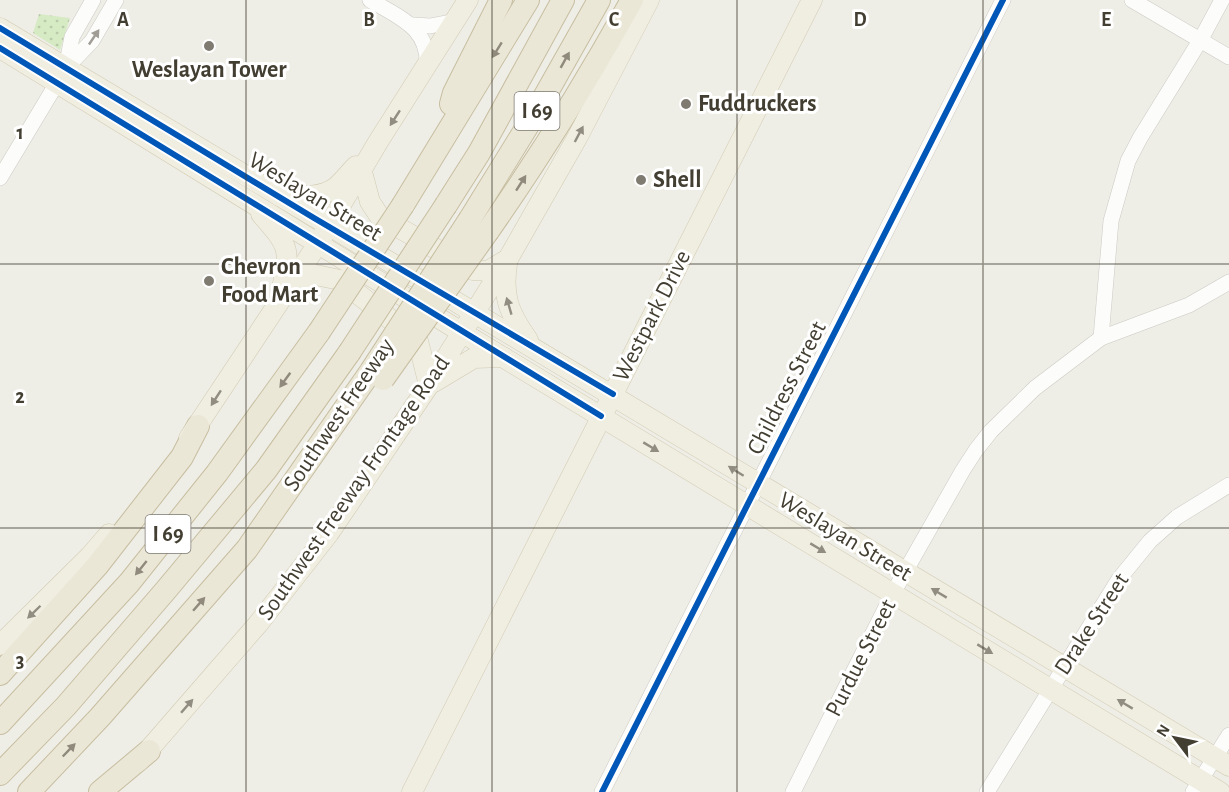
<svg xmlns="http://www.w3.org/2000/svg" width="1229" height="792" viewBox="0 0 1229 792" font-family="'Alegreya Sans',sans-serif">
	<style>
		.grass { fill: url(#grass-dots) }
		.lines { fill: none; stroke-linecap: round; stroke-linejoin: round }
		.minor-casing { stroke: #cccac3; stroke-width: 16 }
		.major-casing { stroke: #d1cbb2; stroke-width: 21 }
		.highway-casing { stroke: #c7bea0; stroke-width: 24 }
		.minor { stroke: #fcfcfb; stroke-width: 15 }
		.major { stroke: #f0eee1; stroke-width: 20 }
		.highway { stroke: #ebe7d7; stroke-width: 22 }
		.highway-bridge-casing { stroke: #c7bea0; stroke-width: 24; stroke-linecap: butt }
		.highway-bridge { stroke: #ebe7d7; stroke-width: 22 }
		.cycleway-casing { stroke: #fff; stroke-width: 10 }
		.cycleway { stroke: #0057b8; stroke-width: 6 }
		.oneway { fill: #a09d96 }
		.oneway2 { fill: #8f8a7c }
		.oneway3 { fill: #918d81 }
		.grid { fill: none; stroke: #433e32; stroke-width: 1.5; stroke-opacity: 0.55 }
		.poi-dot { fill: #7f7b71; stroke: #fff; stroke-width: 2 }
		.labels { text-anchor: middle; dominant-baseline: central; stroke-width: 6; stroke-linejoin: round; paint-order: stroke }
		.shield { fill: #fff; stroke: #7b7870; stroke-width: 1.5 }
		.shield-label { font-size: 22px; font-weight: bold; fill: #433e32 }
		.poi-label { font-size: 24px; font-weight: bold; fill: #433e32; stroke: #fff; text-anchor: start }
		.street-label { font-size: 24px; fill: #433e32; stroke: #fff }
		.grid-label { font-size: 20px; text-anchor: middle; font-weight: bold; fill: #433e32; stroke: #fff; stroke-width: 6; stroke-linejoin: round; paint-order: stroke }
	</style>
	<defs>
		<pattern id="grass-dots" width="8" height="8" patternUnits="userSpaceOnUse" patternTransform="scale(1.5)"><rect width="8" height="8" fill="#d6eac4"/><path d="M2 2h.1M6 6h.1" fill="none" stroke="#b9caa9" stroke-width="1.8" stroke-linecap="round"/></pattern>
	</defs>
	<rect width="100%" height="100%" fill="#eeede6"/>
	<polygon class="grass" points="39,14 70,18 60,50 33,33"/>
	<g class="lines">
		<defs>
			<g id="minor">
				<path d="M370,0c30,18 60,28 57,68"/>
				<polyline points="1132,0 1229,57"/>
				<polyline points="413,25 430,26 456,21"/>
				<polyline points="66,68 72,37 93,0"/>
				<polyline points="0,178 66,68 92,41 116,0"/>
				<polyline points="1101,338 1111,221 1128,161 1140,138 1201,39 1222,0"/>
				<polyline points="602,792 1003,0"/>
				<polyline points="793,792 893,593 963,470 976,450 991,431 1035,388 1101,338 1189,305 1229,282"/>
				<polyline points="987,792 1119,579 1150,541 1177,517 1229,485"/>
				<polyline points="1193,792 1229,735"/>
			</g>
			<g id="major">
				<polyline points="0,28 1229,766"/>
				<polyline points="0,48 463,333 1220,792"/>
				<polyline points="362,172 370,202 380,217 473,270 488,271 508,259"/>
				<path d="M279,196c17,0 42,3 57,-9 7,-6 13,-14 20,-21"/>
				<path d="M261,214c29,33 30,35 20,78"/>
				<path d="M507,264c-5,33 2,49 21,76"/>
				<polyline points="292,289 305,277 316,275 340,280 418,341 429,385"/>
				<polyline points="434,382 474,358 503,357"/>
				<polyline points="189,438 319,242 378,142 468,0"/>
				<polyline points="0,645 90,556 109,534"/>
				<polyline points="138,762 258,624 329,533 429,385 508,259 577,138 649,0"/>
				<polyline points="412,792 812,0"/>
			</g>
			<g id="highway">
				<polyline points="451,104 454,93 501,0"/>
				<polyline points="403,205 528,0"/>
				<polyline points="446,205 479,153 563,0"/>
				<polyline points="470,219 533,117 599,0"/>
				<path d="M488,231c52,-74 100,-152 144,-231"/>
				<polyline points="0,674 97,566 182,457 198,426"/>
				<polyline points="0,723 129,583 217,473 319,332"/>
				<polyline points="0,774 66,706 166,590 266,470 349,353"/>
				<polyline points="29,792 100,717 247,549 371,371"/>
				<polyline points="100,792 149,751"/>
			</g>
		</defs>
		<use href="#minor" class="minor-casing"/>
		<use href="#major" class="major-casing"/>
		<use href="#highway" class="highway-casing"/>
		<use href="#minor" class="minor"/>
		<use href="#major" class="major"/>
		<use href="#highway" class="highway"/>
		<defs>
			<g id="highway-bridge">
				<polyline points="319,332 403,205"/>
				<polyline points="349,353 446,205"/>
				<polyline points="371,371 470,219"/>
				<polyline points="383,379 488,231"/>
			</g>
		</defs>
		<use href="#highway-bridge" class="highway-bridge-casing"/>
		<use href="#highway-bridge" class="highway-bridge"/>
		<defs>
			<g id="cycleway">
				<polyline points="0,28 314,218 613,394"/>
				<polyline points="0,48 601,416"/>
				<polyline points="602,792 1003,0"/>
			</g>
		</defs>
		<use href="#cycleway" class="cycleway-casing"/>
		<use href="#cycleway" class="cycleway"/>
	</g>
	<defs><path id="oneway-solid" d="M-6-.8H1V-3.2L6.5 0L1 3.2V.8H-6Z" transform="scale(1.5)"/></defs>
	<use class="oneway" href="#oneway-solid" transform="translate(94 37) rotate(-56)"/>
	<g class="oneway2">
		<use href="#oneway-solid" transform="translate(497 50) rotate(122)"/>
		<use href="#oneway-solid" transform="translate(565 60) rotate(-61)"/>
		<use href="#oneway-solid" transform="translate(521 183) rotate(-57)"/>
		<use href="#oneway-solid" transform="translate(285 380) rotate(126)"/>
		<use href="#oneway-solid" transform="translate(141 568) rotate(129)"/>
		<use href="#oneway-solid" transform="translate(199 604) rotate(-49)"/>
		<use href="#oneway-solid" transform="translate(69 750) rotate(-46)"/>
	</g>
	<g class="oneway3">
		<use href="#oneway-solid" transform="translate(395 118) rotate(123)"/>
		<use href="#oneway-solid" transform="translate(579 134) rotate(-62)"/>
		<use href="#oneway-solid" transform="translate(509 306) rotate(-106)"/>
		<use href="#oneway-solid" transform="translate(216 398) rotate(123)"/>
		<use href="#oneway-solid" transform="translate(651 447) rotate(31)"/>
		<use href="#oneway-solid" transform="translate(736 471) rotate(-148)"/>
		<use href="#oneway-solid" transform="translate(818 548) rotate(31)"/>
		<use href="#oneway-solid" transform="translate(939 593) rotate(-149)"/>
		<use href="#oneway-solid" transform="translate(34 612) rotate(136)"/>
		<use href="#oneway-solid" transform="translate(985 649) rotate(31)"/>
		<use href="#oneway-solid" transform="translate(1125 704) rotate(-149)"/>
		<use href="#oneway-solid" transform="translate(187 706) rotate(-49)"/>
	</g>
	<path class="grid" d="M246,0v792M492,0v792M737,0v792M983,0v792M0,264h1229M0,528h1229"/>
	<g class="poi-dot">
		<circle cx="209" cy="46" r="6"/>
		<circle cx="686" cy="104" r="6"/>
		<circle cx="641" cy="180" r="6"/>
		<circle cx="209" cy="281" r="6"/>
	</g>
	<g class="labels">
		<g class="shield">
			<rect x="514.5" y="92" width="45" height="38" rx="4.5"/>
			<rect x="145.5" y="515" width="45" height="38" rx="4.5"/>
		</g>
		<g class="shield-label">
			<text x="537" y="111">I 69</text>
			<text x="168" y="534">I 69</text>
		</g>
		<g class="poi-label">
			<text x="209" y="70" text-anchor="middle">Weslayan Tower</text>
			<text x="698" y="104">Fuddruckers</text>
			<text x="653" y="180">Shell</text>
			<text x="221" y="267">Chevron<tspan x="221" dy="28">Food Mart</tspan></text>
		</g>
		<g class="street-label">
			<text transform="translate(315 197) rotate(31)">Weslayan Street</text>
			<text transform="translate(652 316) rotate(-63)">Westpark Drive</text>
			<text transform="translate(787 388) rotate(-63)">Childress Street</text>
			<text transform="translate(339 415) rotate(-56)">Southwest Freeway</text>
			<text transform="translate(354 488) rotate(-55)">Southwest Freeway Frontage Road</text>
			<text transform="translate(845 537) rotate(31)">Weslayan Street</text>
			<text transform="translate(1092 624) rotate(-57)">Drake Street</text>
			<text transform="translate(861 658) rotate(-63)">Purdue Street</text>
		</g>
	</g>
	<g class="grid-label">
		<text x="123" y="26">A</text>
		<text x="369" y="26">B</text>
		<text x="614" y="26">C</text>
		<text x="860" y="26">D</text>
		<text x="1106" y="26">E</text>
		<text x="20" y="139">1</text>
		<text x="20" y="403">2</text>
		<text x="20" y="667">3</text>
	</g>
	<g transform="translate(1175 738) rotate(302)" stroke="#ffffff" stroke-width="4.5" paint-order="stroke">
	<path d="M0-4.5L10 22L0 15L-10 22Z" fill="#433e32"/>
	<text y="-9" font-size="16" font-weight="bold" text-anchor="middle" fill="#433e32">N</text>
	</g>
</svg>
